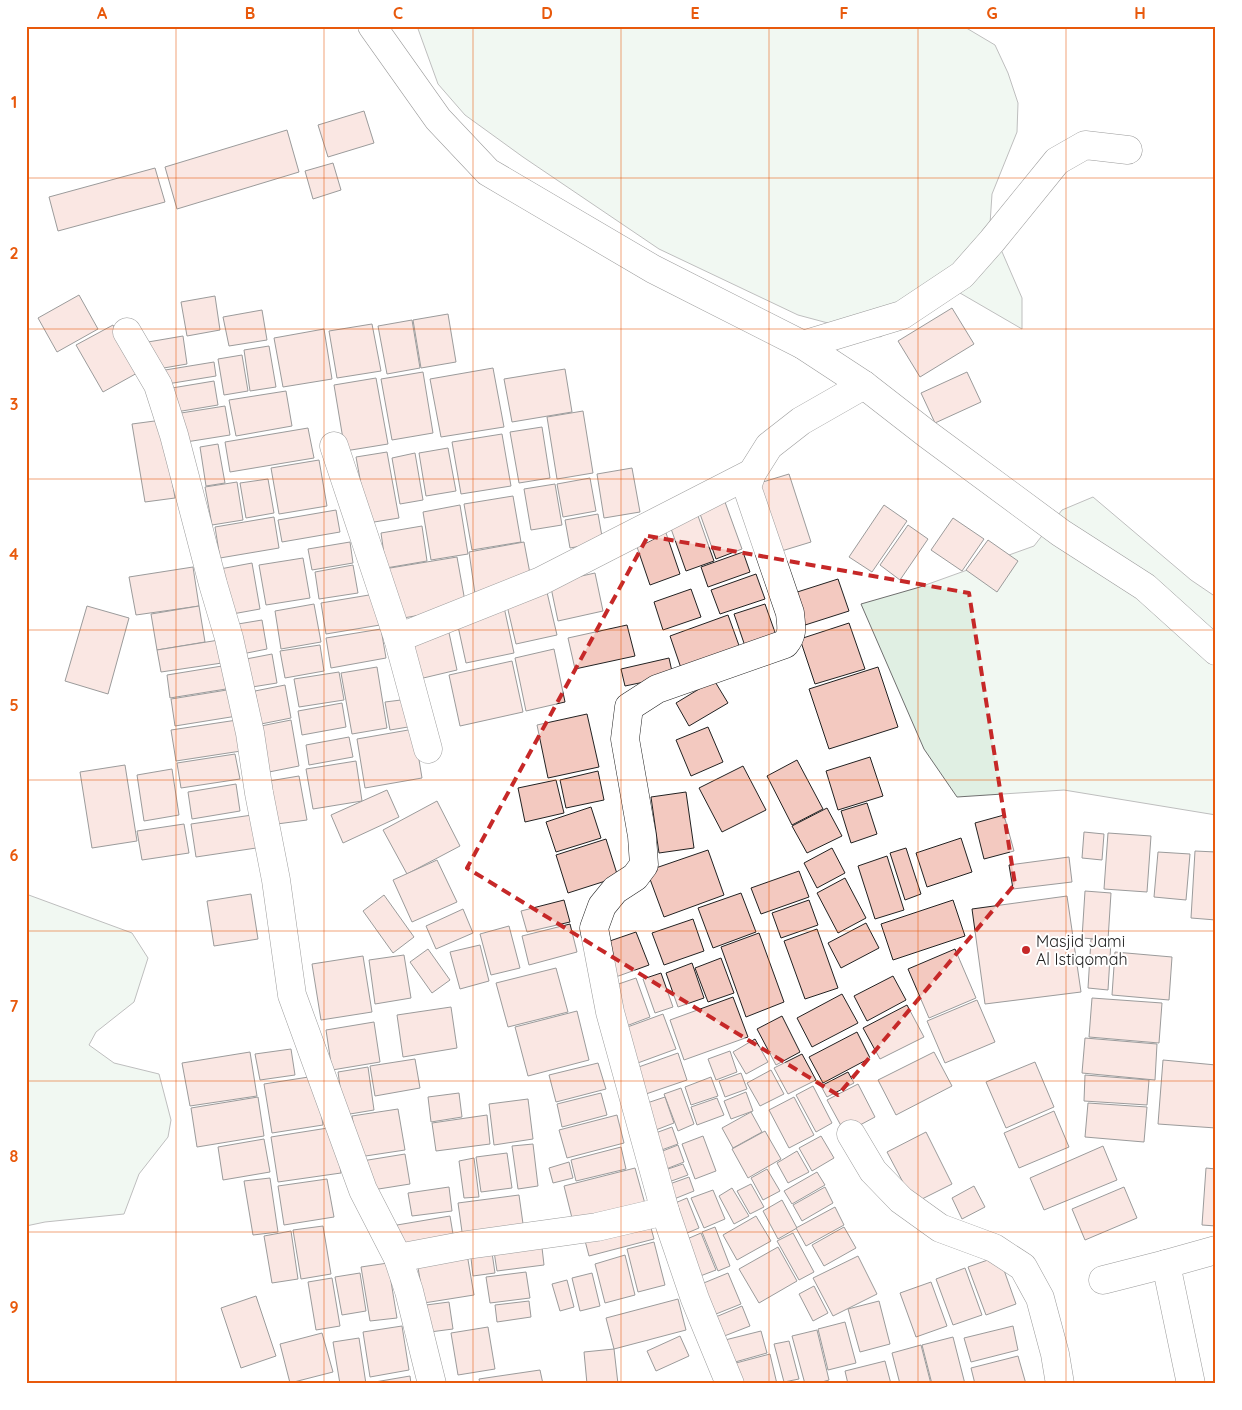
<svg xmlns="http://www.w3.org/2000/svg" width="1242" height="1410" viewBox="0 0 1242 1410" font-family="Quicksand,sans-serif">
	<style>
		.green { fill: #e0efe3; stroke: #6f6f6f }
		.building { fill: #f3c9c0; stroke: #222 }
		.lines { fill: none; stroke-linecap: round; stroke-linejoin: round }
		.minor-casing { stroke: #222; stroke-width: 29 }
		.minor { stroke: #fff; stroke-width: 28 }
		.marked { fill: none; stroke: #c62828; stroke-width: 4; stroke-dasharray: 10 6; stroke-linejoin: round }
		.grid { fill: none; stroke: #e8590c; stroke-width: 1; stroke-opacity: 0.55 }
		.poi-dot { fill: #c62828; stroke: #fff; stroke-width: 2 }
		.labels { text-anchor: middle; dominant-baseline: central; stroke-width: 4; stroke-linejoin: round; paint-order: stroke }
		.poi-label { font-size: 16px; fill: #222; stroke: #fff; text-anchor: start }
		.neatline { fill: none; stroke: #e8590c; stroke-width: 2 }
		.grid-label { font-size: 16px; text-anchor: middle; font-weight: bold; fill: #e8590c }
	</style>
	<rect width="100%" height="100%" fill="#fff"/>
	<g class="green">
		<polygon points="417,26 963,26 995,45 1008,73 1018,103 1017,132 992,194 990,224 1022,298 1022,329 960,293 880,337 798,315 659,249 523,157 465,115 438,84"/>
		<polygon points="1093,497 1191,580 1216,597 1216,815 1064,790 957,797 924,749 861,604 920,587 1034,546 1062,510"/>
		<polygon points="26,894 132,933 148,958 134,1002 96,1032 89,1045 114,1063 159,1074 171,1120 168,1137 139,1174 124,1214 45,1222 26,1226"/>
	</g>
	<g class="building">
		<polygon points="364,111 374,143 328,157 318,125"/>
		<polygon points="287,130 299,172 177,209 165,167"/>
		<polygon points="333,163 341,190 313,199 305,171"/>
		<polygon points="155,168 165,202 58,231 49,197"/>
		<polygon points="79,295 98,329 57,352 38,318"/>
		<polygon points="215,296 220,330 187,336 181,302"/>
		<polygon points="952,308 974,344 920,377 898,341"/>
		<polygon points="262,310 267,340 229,346 223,317"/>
		<polygon points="448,314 456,362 421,368 413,320"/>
		<polygon points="412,320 420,368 387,374 378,326"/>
		<polygon points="372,324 381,371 337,378 329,331"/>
		<polygon points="113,325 139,372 103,392 76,345"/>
		<polygon points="324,329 332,379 283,387 274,338"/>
		<polygon points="183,336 187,364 152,370 148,342"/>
		<polygon points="269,346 276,387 250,391 244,350"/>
		<polygon points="242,355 248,391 224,395 218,359"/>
		<polygon points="214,362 216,376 161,385 159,371"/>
		<polygon points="493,368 504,427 441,437 430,379"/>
		<polygon points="565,369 572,412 512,422 504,379"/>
		<polygon points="423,372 433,433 392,440 381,379"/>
		<polygon points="967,372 981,402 935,423 921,393"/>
		<polygon points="376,378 388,444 345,451 334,385"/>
		<polygon points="214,381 218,405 176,412 172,388"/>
		<polygon points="286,391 292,426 236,436 229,400"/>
		<polygon points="225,406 230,435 186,442 181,413"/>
		<polygon points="583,411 593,473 557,479 547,417"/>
		<polygon points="162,420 175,498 145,502 132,424"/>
		<polygon points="542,427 550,478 519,483 510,432"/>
		<polygon points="308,428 314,458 230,472 225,442"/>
		<polygon points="502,434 511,486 461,494 452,442"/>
		<polygon points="218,444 225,483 206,486 200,447"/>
		<polygon points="448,448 456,491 426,496 419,453"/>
		<polygon points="387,452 399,518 368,523 356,457"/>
		<polygon points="415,453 423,500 400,504 392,458"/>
		<polygon points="319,460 327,506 279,514 271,468"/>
		<polygon points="632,468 640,512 604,518 597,474"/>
		<polygon points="789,474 811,542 775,553 753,485"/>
		<polygon points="590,478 596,511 563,517 557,484"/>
		<polygon points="268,479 274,513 246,518 240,483"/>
		<polygon points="237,482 243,520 212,525 205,487"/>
		<polygon points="555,484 562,525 531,530 524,489"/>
		<polygon points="513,496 521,542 472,550 464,504"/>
		<polygon points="725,502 742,549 716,559 699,511"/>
		<polygon points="460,505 468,554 431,560 423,512"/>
		<polygon points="884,505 907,521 872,572 849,557"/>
		<polygon points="336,510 340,532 282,542 278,520"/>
		<polygon points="697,513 714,561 686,571 669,523"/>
		<polygon points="598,514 603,542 570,548 565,520"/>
		<polygon points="274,517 279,548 220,558 215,527"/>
		<polygon points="953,518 984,539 962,571 931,550"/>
		<polygon points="908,525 928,539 900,580 880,565"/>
		<polygon points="422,526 427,561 386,568 381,533"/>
		<polygon points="665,530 680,574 650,585 635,541"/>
		<polygon points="988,540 1018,561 997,592 966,570"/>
		<polygon points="350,542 353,563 312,570 308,549"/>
		<polygon points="524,542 532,584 475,594 469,552"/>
		<polygon points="743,552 750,572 708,587 701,567"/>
		<polygon points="457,557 466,607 392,620 384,569"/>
		<polygon points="303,558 310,598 266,605 259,565"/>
		<polygon points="252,563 260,609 227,615 220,569"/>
		<polygon points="353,565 358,593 319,599 315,572"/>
		<polygon points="193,567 199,606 136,615 129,577"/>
		<polygon points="595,573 603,611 558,621 550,583"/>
		<polygon points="756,574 765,599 720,614 711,590"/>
		<polygon points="838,579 849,611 802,626 791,594"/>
		<polygon points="546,588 557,635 516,644 505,597"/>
		<polygon points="691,589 701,617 663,630 654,602"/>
		<polygon points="375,594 380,625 326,634 321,603"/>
		<polygon points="314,604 321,642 281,649 275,611"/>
		<polygon points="765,604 777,638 746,649 734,614"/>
		<polygon points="87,606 129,618 108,694 65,681"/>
		<polygon points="199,606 205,642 157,650 151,614"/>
		<polygon points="504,607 514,653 466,663 456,617"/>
		<polygon points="728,615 741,651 682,671 670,636"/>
		<polygon points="262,620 267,649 237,655 232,625"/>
		<polygon points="849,623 865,669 815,684 800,639"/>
		<polygon points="627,625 635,656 575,669 568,638"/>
		<polygon points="448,628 457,670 415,680 406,637"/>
		<polygon points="381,629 386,658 331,668 326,638"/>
		<polygon points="219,640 222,663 161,672 157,650"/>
		<polygon points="320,645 324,671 285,678 280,651"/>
		<polygon points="554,649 565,702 526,711 515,658"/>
		<polygon points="272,654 277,683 246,688 241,660"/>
		<polygon points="669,658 673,676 625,686 621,669"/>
		<polygon points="512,661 523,712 460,726 449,675"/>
		<polygon points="222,666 226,689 170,698 167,675"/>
		<polygon points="377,667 387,728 352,734 341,673"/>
		<polygon points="878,667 898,727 829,749 809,689"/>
		<polygon points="339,672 344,700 299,707 294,679"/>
		<polygon points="714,680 728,703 689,726 676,703"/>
		<polygon points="285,685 291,718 261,724 255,691"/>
		<polygon points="233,689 237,716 175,726 171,699"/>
		<polygon points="409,699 414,726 390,730 385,702"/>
		<polygon points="342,703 346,727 302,735 298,711"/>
		<polygon points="587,714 599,767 548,778 537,725"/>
		<polygon points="237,720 241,751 176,761 171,730"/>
		<polygon points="291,720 299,766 269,772 261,726"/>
		<polygon points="708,727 723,762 691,776 676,740"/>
		<polygon points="414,729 422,778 365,788 357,739"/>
		<polygon points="349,737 353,757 309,765 306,745"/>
		<polygon points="235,754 240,779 181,788 177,763"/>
		<polygon points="870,757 883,796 838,810 826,771"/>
		<polygon points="797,760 823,809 792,825 767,776"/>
		<polygon points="356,761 362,801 313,809 306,769"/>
		<polygon points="125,765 137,841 92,848 80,772"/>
		<polygon points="743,766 766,810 722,832 699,788"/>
		<polygon points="172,769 179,815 144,821 137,775"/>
		<polygon points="598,771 604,800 566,808 560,780"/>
		<polygon points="299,776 307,820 277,824 269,781"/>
		<polygon points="556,780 564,813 525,822 518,788"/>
		<polygon points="236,784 240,811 192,819 188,792"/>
		<polygon points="387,790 399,817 343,843 331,815"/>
		<polygon points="686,792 694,848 659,853 651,797"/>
		<polygon points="437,801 460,846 407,874 383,830"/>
		<polygon points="867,803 877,834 851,843 841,811"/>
		<polygon points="591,807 601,838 556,852 546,822"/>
		<polygon points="827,808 842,836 807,853 792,826"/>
		<polygon points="259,814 263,847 196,857 191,824"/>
		<polygon points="1004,815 1014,851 984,859 975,823"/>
		<polygon points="184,824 189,853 142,860 137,831"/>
		<polygon points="1084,832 1104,834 1102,860 1082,858"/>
		<polygon points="1108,833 1151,836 1147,892 1104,889"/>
		<polygon points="961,838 972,872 927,887 916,853"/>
		<polygon points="606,839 618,877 568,893 556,855"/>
		<polygon points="832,848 845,873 817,888 804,863"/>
		<polygon points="906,848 921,894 905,900 890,853"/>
		<polygon points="708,850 724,895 664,917 647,871"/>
		<polygon points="1195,851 1216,852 1216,920 1191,918"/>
		<polygon points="1158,852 1190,854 1186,900 1154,897"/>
		<polygon points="887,856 904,910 875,919 858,866"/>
		<polygon points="1069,857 1072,882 1013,889 1009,865"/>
		<polygon points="437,860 457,902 412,922 393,880"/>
		<polygon points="799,871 809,897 761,914 751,888"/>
		<polygon points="845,878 866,918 838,933 817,893"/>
		<polygon points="1085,891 1111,893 1108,940 1082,938"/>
		<polygon points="741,893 756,932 713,948 698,908"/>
		<polygon points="251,894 258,939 214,946 207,901"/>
		<polygon points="384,895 414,937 393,953 363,911"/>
		<polygon points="1067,896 1081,992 985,1004 972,909"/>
		<polygon points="564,900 570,922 527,932 521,911"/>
		<polygon points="809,900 818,925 781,938 772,913"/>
		<polygon points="953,900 965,936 893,960 881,924"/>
		<polygon points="463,909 473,933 436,949 426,926"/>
		<polygon points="693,919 704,951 664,965 652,933"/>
		<polygon points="866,923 879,948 841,968 828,943"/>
		<polygon points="570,924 577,952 529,965 522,936"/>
		<polygon points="509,926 520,968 491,975 480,934"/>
		<polygon points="817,929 838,988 805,999 784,941"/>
		<polygon points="636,932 649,965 613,978 601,944"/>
		<polygon points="759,933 784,1002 746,1017 721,947"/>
		<polygon points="1091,939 1111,941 1108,990 1088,988"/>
		<polygon points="480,945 489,981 460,989 450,952"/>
		<polygon points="428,949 450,980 432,993 410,962"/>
		<polygon points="955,949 976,998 929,1018 908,969"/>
		<polygon points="1115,952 1172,957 1169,1000 1112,995"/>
		<polygon points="404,955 411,998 375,1004 369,960"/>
		<polygon points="363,956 372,1012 321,1020 312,964"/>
		<polygon points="721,958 734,993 708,1002 695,968"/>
		<polygon points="692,963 704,998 678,1007 666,973"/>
		<polygon points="556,968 568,1012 508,1027 496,983"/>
		<polygon points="661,973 673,1007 655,1013 643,979"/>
		<polygon points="893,976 906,1000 867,1021 854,996"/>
		<polygon points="636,978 650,1017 621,1028 607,988"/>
		<polygon points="842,994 858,1023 812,1047 797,1018"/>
		<polygon points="733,997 748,1037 684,1060 670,1020"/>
		<polygon points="1092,998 1162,1003 1159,1043 1089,1037"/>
		<polygon points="977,1000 995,1042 945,1063 927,1021"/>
		<polygon points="907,1005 924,1037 880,1059 863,1028"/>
		<polygon points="451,1007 457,1048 403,1057 397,1015"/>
		<polygon points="577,1011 589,1060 528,1076 515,1027"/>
		<polygon points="663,1014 676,1049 635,1064 622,1029"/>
		<polygon points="782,1016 800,1052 776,1065 757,1029"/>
		<polygon points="374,1022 380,1062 332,1070 326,1030"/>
		<polygon points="857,1032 870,1058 823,1083 809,1057"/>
		<polygon points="1085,1038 1157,1044 1155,1080 1082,1073"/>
		<polygon points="755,1039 768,1062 746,1074 733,1052"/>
		<polygon points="291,1049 295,1075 260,1080 255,1054"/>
		<polygon points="730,1051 737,1072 716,1080 708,1059"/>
		<polygon points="250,1052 257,1096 190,1106 182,1063"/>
		<polygon points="934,1052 952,1086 896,1115 878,1080"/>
		<polygon points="678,1053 687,1080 643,1095 633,1069"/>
		<polygon points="802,1054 816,1080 788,1094 774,1068"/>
		<polygon points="415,1059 420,1088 375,1096 370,1066"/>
		<polygon points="1163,1060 1216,1065 1216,1128 1158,1124"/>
		<polygon points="1035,1062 1054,1107 1006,1128 986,1082"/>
		<polygon points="598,1063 606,1089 556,1102 549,1075"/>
		<polygon points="368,1067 374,1110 344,1115 338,1072"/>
		<polygon points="771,1070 784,1094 760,1106 747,1083"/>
		<polygon points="848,1072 854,1083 827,1097 821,1086"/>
		<polygon points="741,1073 747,1089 725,1097 719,1081"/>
		<polygon points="1085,1075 1149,1080 1147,1105 1084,1101"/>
		<polygon points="315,1076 323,1125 272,1133 264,1084"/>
		<polygon points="711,1077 718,1096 691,1105 685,1087"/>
		<polygon points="858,1084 875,1117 845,1133 827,1100"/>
		<polygon points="813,1086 832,1123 816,1132 796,1095"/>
		<polygon points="681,1088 694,1124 678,1131 664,1094"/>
		<polygon points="746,1092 753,1111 731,1119 724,1101"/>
		<polygon points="459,1093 462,1117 431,1122 428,1097"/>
		<polygon points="601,1093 607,1115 562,1127 557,1104"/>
		<polygon points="258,1097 264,1136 197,1147 191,1108"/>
		<polygon points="665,1097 674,1123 648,1133 638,1106"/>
		<polygon points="794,1097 814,1135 789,1148 769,1110"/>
		<polygon points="717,1098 724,1115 697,1125 691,1107"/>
		<polygon points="528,1099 533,1139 494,1145 489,1104"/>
		<polygon points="1088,1103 1147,1107 1144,1142 1085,1137"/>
		<polygon points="398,1109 405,1150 359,1157 352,1116"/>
		<polygon points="1054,1111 1069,1147 1019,1168 1004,1133"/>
		<polygon points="751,1112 762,1132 733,1148 722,1128"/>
		<polygon points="487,1115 490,1144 436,1151 432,1123"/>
		<polygon points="617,1115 624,1143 567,1158 559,1130"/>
		<polygon points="334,1127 341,1173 278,1182 271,1137"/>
		<polygon points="672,1127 678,1144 656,1152 650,1135"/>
		<polygon points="765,1131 781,1159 748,1178 732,1149"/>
		<polygon points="926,1132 952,1184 914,1203 887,1152"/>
		<polygon points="703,1136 716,1171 695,1179 682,1144"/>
		<polygon points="821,1136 834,1158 812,1171 799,1148"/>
		<polygon points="264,1139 270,1172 223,1180 218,1147"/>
		<polygon points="533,1144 538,1186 518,1189 512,1146"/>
		<polygon points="678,1145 684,1162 661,1171 655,1154"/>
		<polygon points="1103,1146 1117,1180 1044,1210 1030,1178"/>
		<polygon points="621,1147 626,1169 576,1181 571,1160"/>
		<polygon points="797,1151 809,1172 788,1183 777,1163"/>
		<polygon points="507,1153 512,1188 481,1192 476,1157"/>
		<polygon points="405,1154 410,1184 366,1191 362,1161"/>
		<polygon points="474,1158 479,1197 464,1198 459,1161"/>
		<polygon points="569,1162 573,1178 553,1183 549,1168"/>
		<polygon points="683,1164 688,1175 666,1183 662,1171"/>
		<polygon points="635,1168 647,1211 575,1230 564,1186"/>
		<polygon points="1206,1168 1216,1169 1216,1226 1202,1225"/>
		<polygon points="767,1169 780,1191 763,1200 751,1178"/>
		<polygon points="817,1172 825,1185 792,1204 784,1191"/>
		<polygon points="689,1177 694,1191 669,1201 664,1186"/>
		<polygon points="270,1178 278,1232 253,1235 244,1181"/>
		<polygon points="327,1179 334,1217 284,1225 278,1186"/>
		<polygon points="751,1184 764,1207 750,1214 737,1191"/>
		<polygon points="974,1186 985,1207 962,1219 952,1198"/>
		<polygon points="449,1187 452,1211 412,1216 408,1193"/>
		<polygon points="825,1187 833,1203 802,1221 793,1205"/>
		<polygon points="1124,1187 1137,1218 1085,1240 1072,1209"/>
		<polygon points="732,1188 749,1216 734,1224 719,1196"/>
		<polygon points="713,1190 725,1219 704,1228 691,1198"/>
		<polygon points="519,1195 524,1231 463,1239 458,1203"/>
		<polygon points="687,1198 699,1228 680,1236 668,1206"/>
		<polygon points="782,1200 797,1228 778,1239 763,1211"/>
		<polygon points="835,1207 844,1225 806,1246 796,1228"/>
		<polygon points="450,1216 455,1246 401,1254 397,1225"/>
		<polygon points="756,1216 771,1241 737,1260 723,1235"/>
		<polygon points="648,1217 654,1239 589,1256 583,1233"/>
		<polygon points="323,1226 331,1274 301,1279 293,1230"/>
		<polygon points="715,1227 730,1266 718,1271 702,1232"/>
		<polygon points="844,1227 856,1248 824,1266 812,1245"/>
		<polygon points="291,1231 298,1279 272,1283 264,1236"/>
		<polygon points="701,1233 716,1270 695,1278 680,1242"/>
		<polygon points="793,1233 814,1272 799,1280 777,1241"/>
		<polygon points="541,1239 544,1265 497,1271 493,1245"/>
		<polygon points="654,1242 665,1285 638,1292 627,1249"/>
		<polygon points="491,1246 495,1273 473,1276 470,1249"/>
		<polygon points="778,1247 797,1281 759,1303 739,1269"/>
		<polygon points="466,1248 474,1295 424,1303 416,1256"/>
		<polygon points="625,1255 635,1295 605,1303 595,1264"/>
		<polygon points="858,1256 877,1294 833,1316 813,1278"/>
		<polygon points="999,1256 1016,1304 986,1315 968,1267"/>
		<polygon points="388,1263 397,1318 370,1321 361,1267"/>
		<polygon points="965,1268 982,1315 953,1325 936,1279"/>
		<polygon points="526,1272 530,1298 490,1303 486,1277"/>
		<polygon points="360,1273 366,1311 342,1315 335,1277"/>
		<polygon points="592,1273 600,1306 580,1311 572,1278"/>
		<polygon points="728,1273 741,1304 706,1318 694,1287"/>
		<polygon points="332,1278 340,1326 316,1330 308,1282"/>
		<polygon points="567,1280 574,1307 560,1311 552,1284"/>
		<polygon points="931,1282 947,1326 916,1337 900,1293"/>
		<polygon points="814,1286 828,1313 813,1321 799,1294"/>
		<polygon points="256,1296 276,1356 241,1368 221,1308"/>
		<polygon points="678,1299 686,1330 614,1349 606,1318"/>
		<polygon points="529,1301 531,1317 497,1322 495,1305"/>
		<polygon points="879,1301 890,1344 860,1352 848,1309"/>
		<polygon points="449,1302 453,1329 430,1332 426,1305"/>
		<polygon points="742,1306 750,1326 714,1340 706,1321"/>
		<polygon points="845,1322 856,1363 828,1370 818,1329"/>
		<polygon points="402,1326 409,1370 370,1377 363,1332"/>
		<polygon points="1013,1326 1018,1350 971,1362 964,1338"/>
		<polygon points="488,1327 495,1369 458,1375 451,1333"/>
		<polygon points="817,1330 829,1380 815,1384 805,1384 792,1336"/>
		<polygon points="761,1331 767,1353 728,1364 721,1341"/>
		<polygon points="322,1333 333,1372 290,1383 280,1344"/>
		<polygon points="680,1336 689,1356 656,1371 647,1351"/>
		<polygon points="953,1337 965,1384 932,1384 922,1345"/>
		<polygon points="359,1338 366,1384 340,1384 333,1342"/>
		<polygon points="789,1341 799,1379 784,1382 774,1344"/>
		<polygon points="921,1345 931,1384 900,1384 892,1353"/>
		<polygon points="614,1349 618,1384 587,1384 584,1352"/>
		<polygon points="770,1354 777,1384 742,1384 736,1363"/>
		<polygon points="1018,1356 1026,1384 975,1384 971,1368"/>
		<polygon points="885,1361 891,1384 848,1384 845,1371"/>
		<polygon points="540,1370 543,1384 480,1384 479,1379"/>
		<polygon points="410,1376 411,1384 369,1384 369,1383"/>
	</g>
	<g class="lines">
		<defs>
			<g id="minor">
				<polyline points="372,26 438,119 488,172 653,269 803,345 864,385 927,434 1061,533 1145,587 1216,651"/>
				<polyline points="127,332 158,385 174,435 213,584 229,638 250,733 259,793 276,880 292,995 363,1190 398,1258 409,1291 432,1384"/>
				<polyline points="803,345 902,315 962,275 992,241 1057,161 1085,145 1128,150"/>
				<polyline points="334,446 398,638 428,749"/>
				<polyline points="398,638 541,581 752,473"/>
				<polyline points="851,1134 873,1171 901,1200 940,1228 994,1248 1023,1267 1040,1298 1055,1354 1060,1384"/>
				<polyline points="398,1258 467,1245 597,1227 665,1211"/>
				<polyline points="1166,1264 1191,1384"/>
				<polyline points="1103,1280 1166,1264 1216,1250"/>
				<path d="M730,1384l-35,-85 -30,-88 -55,-199 -16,-84 8,-22 13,-16 20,-13 9,-12 -2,-29 -17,-97 4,-32 28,-18 128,-45c9,-11 6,-18 5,-31l-43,-126 5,-14 17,-27 32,-25 63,-36"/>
			</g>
		</defs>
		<use href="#minor" class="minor-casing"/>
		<use href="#minor" class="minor"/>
	</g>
	<path d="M0 0H1242V1410H0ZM648,536l321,57 46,291 -177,211 -371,-227z" fill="#fff" fill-opacity=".55" fill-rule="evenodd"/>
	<path class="marked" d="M648,536l321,57 46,291 -177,211 -371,-227z"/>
	<path class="grid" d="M176,26v1358M324,26v1358M473,26v1358M621,26v1358M769,26v1358M918,26v1358M1066,26v1358M26,178h1190M26,329h1190M26,479h1190M26,630h1190M26,780h1190M26,931h1190M26,1081h1190M26,1232h1190"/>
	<circle class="poi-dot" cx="1026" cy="950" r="5"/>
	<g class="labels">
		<g class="poi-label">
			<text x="1036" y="941">Masjid Jami<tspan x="1036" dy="18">Al Istiqomah</tspan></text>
		</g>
	</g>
	<rect width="1242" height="1410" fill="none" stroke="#ffffff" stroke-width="55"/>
	<rect x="28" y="28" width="1186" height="1354" class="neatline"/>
	<g class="grid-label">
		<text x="102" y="19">A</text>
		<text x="250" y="19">B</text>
		<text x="398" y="19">C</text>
		<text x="547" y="19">D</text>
		<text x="695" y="19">E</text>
		<text x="844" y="19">F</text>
		<text x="992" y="19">G</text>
		<text x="1140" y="19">H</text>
		<text x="14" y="108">1</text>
		<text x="14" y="259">2</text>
		<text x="14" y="410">3</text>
		<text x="14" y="560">4</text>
		<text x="14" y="711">5</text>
		<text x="14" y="861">6</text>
		<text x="14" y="1012">7</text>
		<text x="14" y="1162">8</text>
		<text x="14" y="1313">9</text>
	</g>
</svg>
